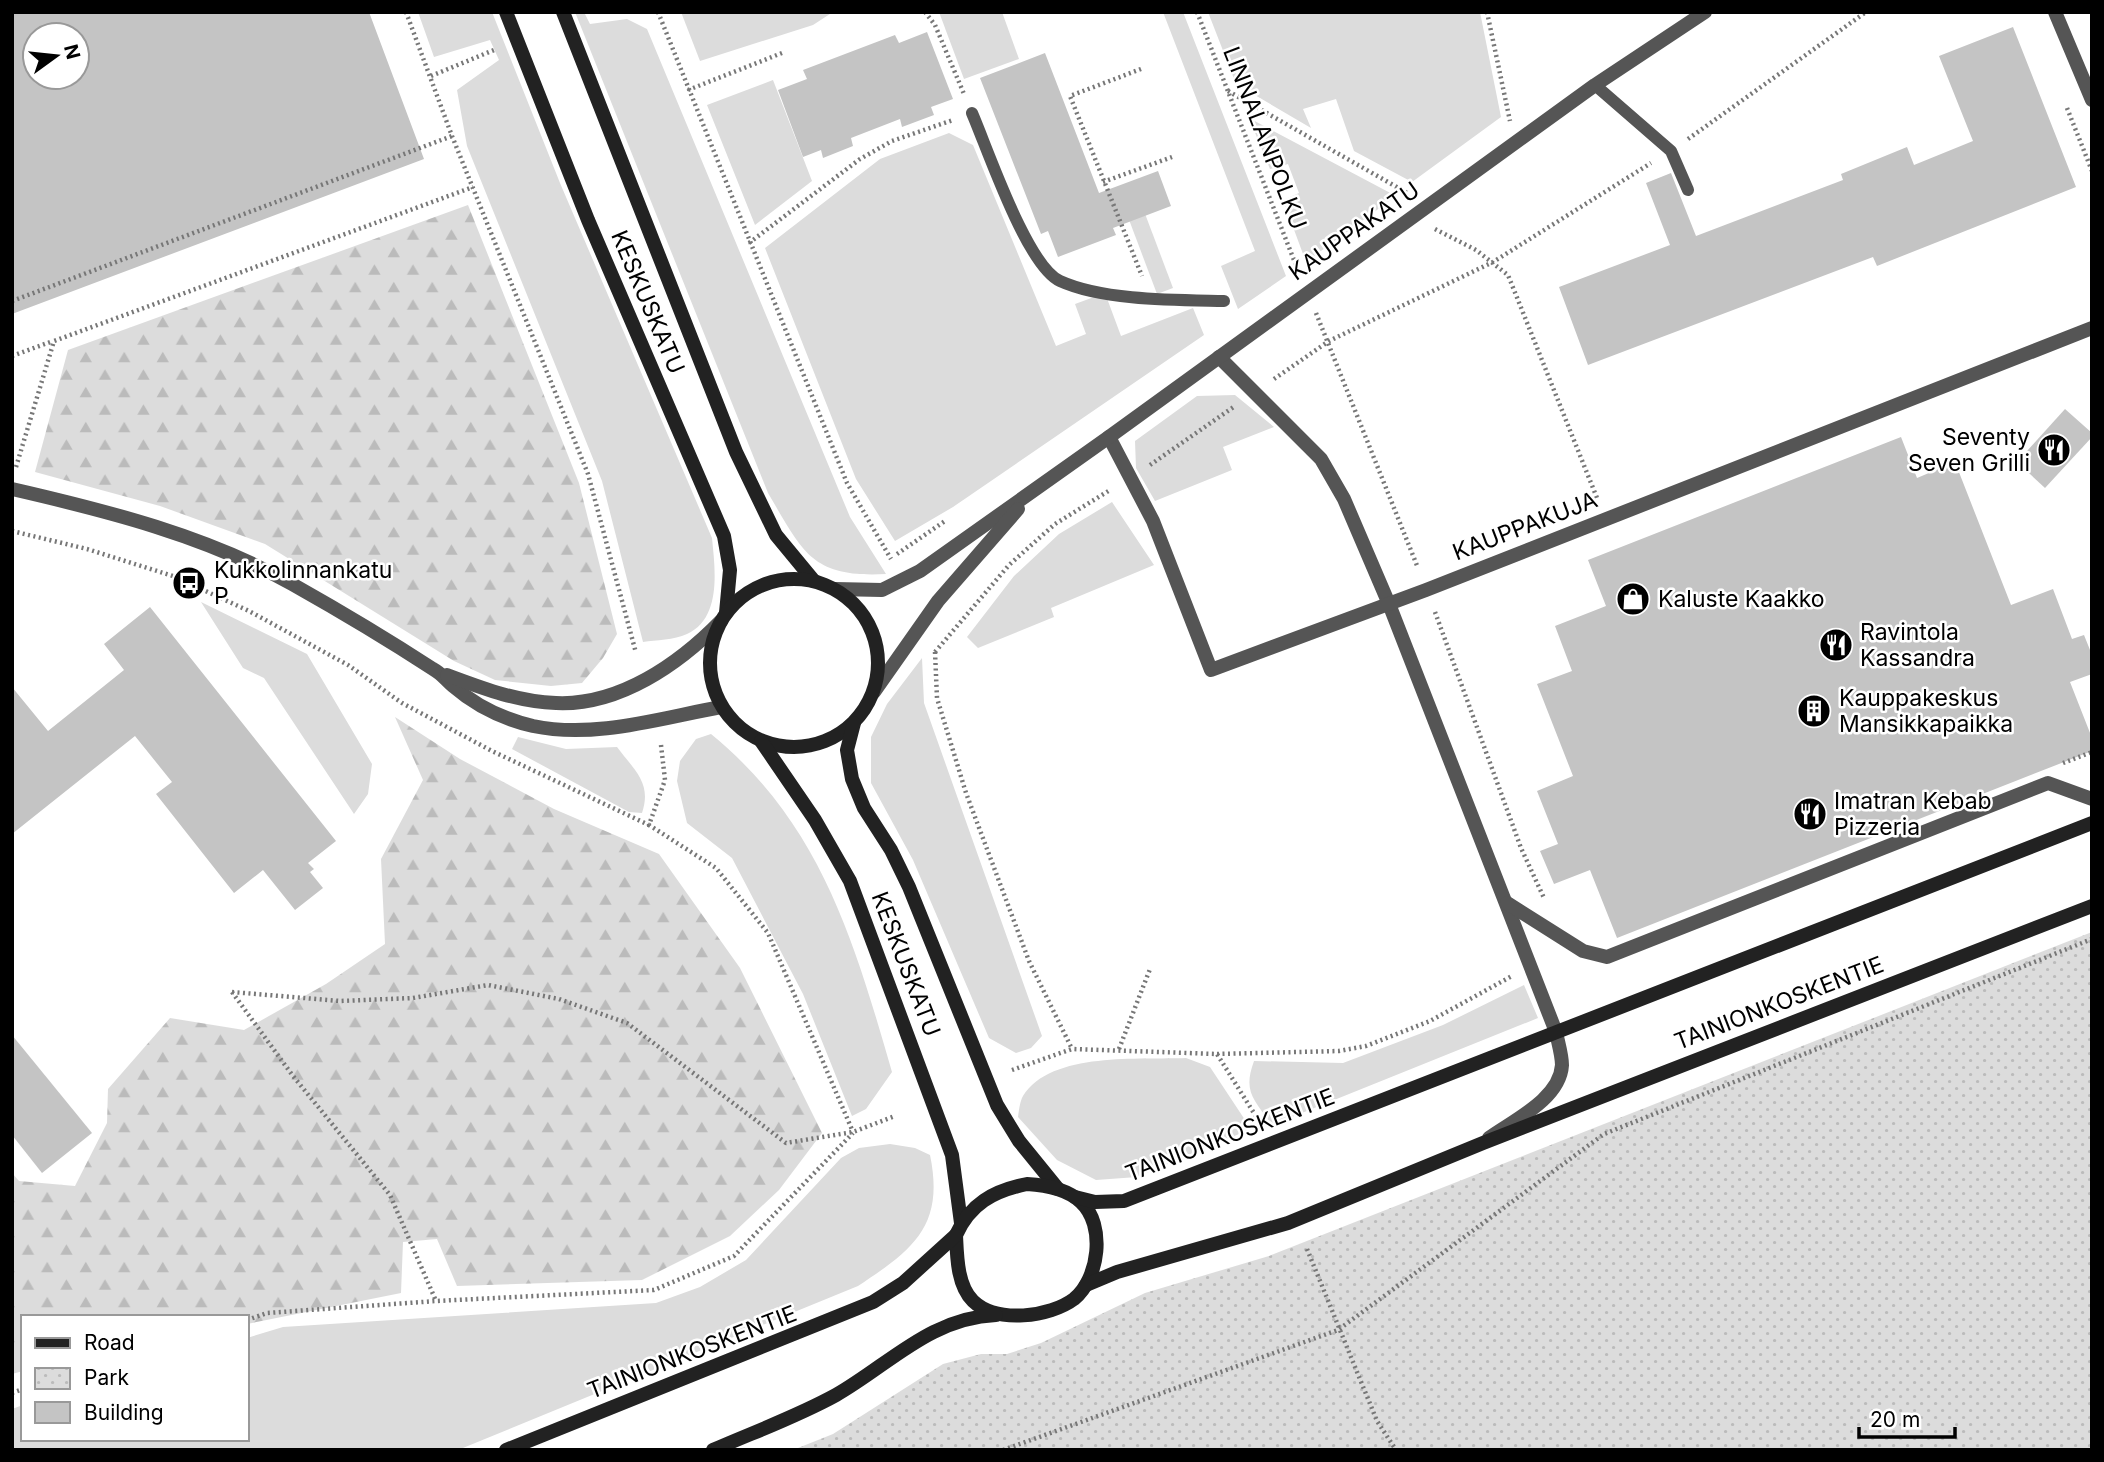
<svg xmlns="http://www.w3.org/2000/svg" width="2104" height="1462" viewBox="0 0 2104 1462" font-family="Inter,sans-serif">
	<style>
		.grass { fill: #dcdcdc }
		.forest { fill: url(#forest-firs) }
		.park { fill: url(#park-dots) }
		.building { fill: #c4c4c4; fill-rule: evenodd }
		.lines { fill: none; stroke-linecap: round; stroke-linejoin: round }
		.path { stroke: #777; stroke-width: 4.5; stroke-dasharray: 2 3.5; stroke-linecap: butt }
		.lane { stroke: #555; stroke-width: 12 }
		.street { stroke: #555; stroke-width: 14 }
		.secondary { stroke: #222; stroke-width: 14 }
		.labels { text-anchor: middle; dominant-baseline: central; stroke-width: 5; stroke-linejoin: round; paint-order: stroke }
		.street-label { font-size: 23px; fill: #000; stroke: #fff }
		.poi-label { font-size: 23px; fill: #000; stroke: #fff; text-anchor: start }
	</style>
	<defs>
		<pattern id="forest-firs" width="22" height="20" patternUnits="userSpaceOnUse" patternTransform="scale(1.75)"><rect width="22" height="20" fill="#dcdcdc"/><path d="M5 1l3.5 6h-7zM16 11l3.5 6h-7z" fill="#bbb"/></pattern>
		<pattern id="park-dots" width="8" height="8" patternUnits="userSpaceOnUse" patternTransform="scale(1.75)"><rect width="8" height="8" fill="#dcdcdc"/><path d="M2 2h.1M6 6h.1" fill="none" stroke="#bbb" stroke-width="1.8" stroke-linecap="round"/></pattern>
	</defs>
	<rect width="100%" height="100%" fill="#fff"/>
	<g class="grass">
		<path d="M418,12h74l68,171 152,355c3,31 10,80 -25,96 -13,6 -31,6 -44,8l-41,-161 -135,-335 -10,-56 42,-30 -9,-20 -56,17z"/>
		<path d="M575,12h9l6,12 37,-5 20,10 203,488 36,57c-75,4 -83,-22 -118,-81z"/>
		<polygon points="681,12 833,12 813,25 700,61"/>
		<polygon points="939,12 1002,12 1019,59 964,79"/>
		<polygon points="1163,12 1183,12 1286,276 1238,309 1221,266 1255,251"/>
		<polygon points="1208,12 1480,12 1501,117 1412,182 1354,151 1336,99 1303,109 1311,128 1236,84"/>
		<polygon points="773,80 812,181 755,225 707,105"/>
		<polygon points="1249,118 1396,196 1306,262 1283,200 1299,193 1288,164 1270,169"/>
		<polygon points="949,133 973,145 1056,346 1086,334 1075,304 1105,293 1121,336 1193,308 1204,335 953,507 895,541 856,479 765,248 880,159"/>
		<polygon points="1144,211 1173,288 1157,294 1128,217"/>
		<polygon points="1235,395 1274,427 1223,447 1232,470 1155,501 1136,468 1135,441 1197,396"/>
		<polygon points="1112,502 1154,565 1051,608 1054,617 978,648 967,637 1014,576 1059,534"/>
		<polygon points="201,602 307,654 372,764 368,794 354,814 264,678 243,668"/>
		<polygon points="922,658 924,703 1042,1036 1031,1048 1016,1053 989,1038 913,860 871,783 871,737 887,704"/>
		<path d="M711,734c110,90 143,207 181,338l-26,37 -14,7 -49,-122 -71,-136 -45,-35 -10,-42 3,-20 16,-22z"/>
		<path d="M518,737l48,12 51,-2c18,24 35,36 25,66l-13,-1 -117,-63z"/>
		<path d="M1524,985l14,33 -261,105h-7c-17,-25 -27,-32 -16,-62l89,2 100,-38z"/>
		<path d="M1186,1058l24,9 41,62 -114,48 -41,3 -39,-20 -39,-43c1,-7 2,-16 5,-21 28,-45 118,-36 163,-38z"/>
		<path d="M890,1144l25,4 15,7c15,72 -18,95 -72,131l-400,164h-446v-41l11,-4v34h224v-101l36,-11 373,-24 44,-16 46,-27 95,-102 18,-10z"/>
	</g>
	<g class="forest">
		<polygon points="468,205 579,483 617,634 603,658 582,683 551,686 495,680 454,661 265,544 160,506 35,472 68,350"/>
		<polygon points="395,717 460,759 554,809 659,854 740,968 822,1133 779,1190 730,1236 642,1280 457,1286 437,1239 403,1242 401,1293 247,1324 247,1317 23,1317 23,1371 12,1374 12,1173 19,1181 75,1186 107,1123 108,1089 170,1018 244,1030 326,984 385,944 381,859 423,780"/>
	</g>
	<polygon class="park" points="2092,932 2092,1450 793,1450 833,1434 943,1364 981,1354 1007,1354 1041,1343 1145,1293 1269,1256"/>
	<g class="building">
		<path d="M12,12h357l55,147 -412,155zM35,35h42v42h-42z"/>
		<polygon points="2013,27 2076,187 1877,266 1873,257 1588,365 1559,287 1670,245 1646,183 1671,173 1696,236 1843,180 1841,174 1907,147 1914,165 1973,141 1939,56"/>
		<polygon points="927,32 953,99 931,107 934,115 902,127 900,119 851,138 853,146 823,158 821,150 803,157 778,90 807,79 803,70 895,35 899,43"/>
		<polygon points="1045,53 1099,193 1158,171 1171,206 1113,228 1116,235 1058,257 1048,231 1041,234 980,78"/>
		<polygon points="2065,409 2092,433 2092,437 2045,488 2017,462"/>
		<polygon points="1901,437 1917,478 1955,462 2011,605 2053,589 2072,639 2084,635 2092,655 2092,674 2070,682 2092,738 2092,751 1617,938 1590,870 1554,884 1540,851 1558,844 1537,791 1573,776 1537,684 1572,671 1555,626 1606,606 1588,560"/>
		<polygon points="150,607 336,841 308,863 314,869 310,872 323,888 295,910 263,870 234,893 156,794 172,782 135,736 12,834 12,687 48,731 124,670 104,644"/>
		<polygon points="12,1035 92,1133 42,1173 12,1135"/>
	</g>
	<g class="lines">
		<g class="path">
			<polyline points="406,12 452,136 588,474 636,653"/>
			<polyline points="658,12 847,483 891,559"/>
			<polyline points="925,12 935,25 964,94"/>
			<polyline points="1197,12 1299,273"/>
			<polyline points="1487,12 1510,121"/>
			<polyline points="1141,69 1070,96 1142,276"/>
			<polyline points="431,76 494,50"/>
			<polyline points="688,90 782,53"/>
			<polyline points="1228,91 1409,194"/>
			<polyline points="2067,108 2092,171"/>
			<polyline points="1688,139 1866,12"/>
			<polyline points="1103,182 1172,157"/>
			<polyline points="1435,229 1476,250 1508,275 1597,498"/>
			<polyline points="749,243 860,159 892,141 953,120"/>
			<polyline points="12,301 452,136"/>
			<polyline points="1316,313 1418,568"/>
			<polyline points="12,356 53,341"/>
			<polyline points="1274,379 1329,341 1493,262 1651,163"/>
			<polyline points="1150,465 1235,406"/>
			<polyline points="16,467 54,341 473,187"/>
			<polyline points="12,531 87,549 173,576 249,611 348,665 402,703 492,751 649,825"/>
			<polyline points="897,554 945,521"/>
			<polyline points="1435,612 1521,848 1544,898"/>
			<polyline points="935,652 1009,565 1055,524 1110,490"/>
			<polyline points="935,652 937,698 966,793 1029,961 1072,1049"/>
			<polyline points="661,745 665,780 649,825 716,868 768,933 853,1132"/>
			<polyline points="2063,763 2092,752"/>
			<polyline points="232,992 340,1001 413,998 488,985 559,999 627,1023 786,1143 853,1132 895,1116"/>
			<polyline points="232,992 293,1076 390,1195 436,1301"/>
			<polyline points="1119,1049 1150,969"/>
			<polyline points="1217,1054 1339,1051 1366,1046 1430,1021 1512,976"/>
			<polyline points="1012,1070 1072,1049 1217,1054 1257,1118"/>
			<polyline points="1307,1249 1377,1421 1396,1450"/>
			<polyline points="247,1320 267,1313 436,1301 654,1290 734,1256 853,1133"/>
			<polyline points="12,1393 23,1389"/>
			<polyline points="1003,1450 1338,1330 1604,1134 2092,939"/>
		</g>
		<g class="lane">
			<polyline points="1595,85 1671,151 1688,190"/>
			<path d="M972,113c16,37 55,153 88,168 44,20 117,19 164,20"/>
		</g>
		<g class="street">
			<polyline points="2055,12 2092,100"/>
			<path d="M1219,357l102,102 23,40 45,105 167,428c2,10 6,23 6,33 -2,34 -48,55 -73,73"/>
			<polyline points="1109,437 1153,521 1211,670 1426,590 2092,328"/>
			<path d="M12,489c96,22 194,47 280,95 48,27 95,55 141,85 8,4 13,11 20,17 23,20 50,33 80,40 62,13 127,-8 188,-19"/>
			<polyline points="835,589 882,590 920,571 1109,437 1595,85 1705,12"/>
			<path d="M447,675c35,13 71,27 109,28 63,3 123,-39 165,-82"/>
			<polyline points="874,692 938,601 1018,509"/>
			<polyline points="1507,903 1583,951 1607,957 2048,783 2092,799"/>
		</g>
		<g class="secondary">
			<polyline points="506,12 588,220 724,536 730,570 726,613"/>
			<polyline points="563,12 736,452 776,535 814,581"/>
			<circle cx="794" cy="663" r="84"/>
			<polyline points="854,723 847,750 852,779 864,808 891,850 909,887 997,1105 1019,1141 1058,1189"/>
			<polyline points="761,741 815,820 850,881 952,1155 961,1223"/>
			<path d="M1027,1184c18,1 40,5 54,18 25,23 18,77 -7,97 -24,18 -77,25 -101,2 -16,-16 -16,-45 -17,-66 14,-31 37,-44 71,-51z"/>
			<polyline points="1075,1197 1095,1202 1124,1201 2092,823"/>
			<polyline points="1086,1285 1117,1272 1288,1223 1483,1143 2092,906"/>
			<polyline points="506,1450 873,1302 903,1283 956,1235"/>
			<path d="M713,1450c41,-18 83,-33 123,-55 54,-31 94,-77 160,-80"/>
		</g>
	</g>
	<defs>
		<symbol id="restaurant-disc" viewBox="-11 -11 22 22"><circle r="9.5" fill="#000" stroke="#fff"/><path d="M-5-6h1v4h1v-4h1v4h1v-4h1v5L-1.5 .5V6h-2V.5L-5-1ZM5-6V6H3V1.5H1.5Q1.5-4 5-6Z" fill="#fff"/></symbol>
		<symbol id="bus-disc" viewBox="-11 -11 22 22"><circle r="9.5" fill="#000" stroke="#fff"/><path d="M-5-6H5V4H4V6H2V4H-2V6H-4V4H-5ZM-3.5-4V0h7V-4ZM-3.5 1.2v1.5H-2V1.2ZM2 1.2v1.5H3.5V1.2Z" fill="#fff"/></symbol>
		<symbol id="shop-disc" viewBox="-11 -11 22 22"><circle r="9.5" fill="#000" stroke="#fff"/><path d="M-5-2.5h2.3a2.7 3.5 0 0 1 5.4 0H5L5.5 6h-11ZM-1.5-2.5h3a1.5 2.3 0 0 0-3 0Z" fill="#fff"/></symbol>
		<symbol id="building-disc" viewBox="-11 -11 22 22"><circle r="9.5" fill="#000" stroke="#fff"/><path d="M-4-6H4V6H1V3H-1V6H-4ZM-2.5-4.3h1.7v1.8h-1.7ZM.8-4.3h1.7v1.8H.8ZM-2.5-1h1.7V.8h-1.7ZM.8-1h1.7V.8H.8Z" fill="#fff"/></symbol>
	</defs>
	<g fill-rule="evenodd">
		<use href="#restaurant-disc" x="2035" y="431" width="38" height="38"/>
		<use href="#bus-disc" x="170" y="564" width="38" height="38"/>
		<use href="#shop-disc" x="1614" y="580" width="38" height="38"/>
		<use href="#restaurant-disc" x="1817" y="626" width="38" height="38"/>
		<use href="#building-disc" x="1795" y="692" width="38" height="38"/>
		<use href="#restaurant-disc" x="1791" y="795" width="38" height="38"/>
	</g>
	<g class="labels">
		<g class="street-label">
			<text transform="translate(1265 138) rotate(69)">LINNALANPOLKU</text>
			<text transform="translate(1354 231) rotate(-35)">KAUPPAKATU</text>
			<text transform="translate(648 302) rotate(67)">KESKUSKATU</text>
			<text transform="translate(1525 526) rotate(-21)">KAUPPAKUJA</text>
			<text transform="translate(906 964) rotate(69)">KESKUSKATU</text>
			<text transform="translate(1779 1003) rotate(-21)">TAINIONKOSKENTIE</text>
			<text transform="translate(1230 1135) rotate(-21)">TAINIONKOSKENTIE</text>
			<text transform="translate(692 1352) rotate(-21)">TAINIONKOSKENTIE</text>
		</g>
		<g class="poi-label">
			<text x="2030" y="437" text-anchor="end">Seventy<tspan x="2030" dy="26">Seven Grilli</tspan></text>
			<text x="214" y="570">Kukkolinnankatu<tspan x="214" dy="26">P</tspan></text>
			<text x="1658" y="599">Kaluste Kaakko</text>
			<text x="1860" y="632">Ravintola<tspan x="1860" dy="26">Kassandra</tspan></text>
			<text x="1839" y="698">Kauppakeskus<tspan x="1839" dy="26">Mansikkapaikka</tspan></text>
			<text x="1834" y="801">Imatran Kebab<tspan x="1834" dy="26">Pizzeria</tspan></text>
		</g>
	</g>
	<rect width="2104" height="1462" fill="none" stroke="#000000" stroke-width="28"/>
	<rect x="21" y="1315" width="228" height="126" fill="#ffffff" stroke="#999999" stroke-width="2"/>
	<rect x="35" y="1338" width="35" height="10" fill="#222222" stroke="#999999" stroke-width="2"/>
	<text x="84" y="1350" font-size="21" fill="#000000">Road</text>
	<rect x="35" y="1368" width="35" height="21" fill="url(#park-dots)" stroke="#999999" stroke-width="2"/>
	<text x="84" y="1385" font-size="21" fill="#000000">Park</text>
	<rect x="35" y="1402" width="35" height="21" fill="#c4c4c4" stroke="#999999" stroke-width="2"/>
	<text x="84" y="1420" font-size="21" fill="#000000">Building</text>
	<g transform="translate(56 56) rotate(75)"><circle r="33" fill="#ffffff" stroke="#999999" stroke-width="2"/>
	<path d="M0-5L12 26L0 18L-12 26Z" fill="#000000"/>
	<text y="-10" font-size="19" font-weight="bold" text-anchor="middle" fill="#000000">N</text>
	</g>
	<path d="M1859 1427v10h96v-10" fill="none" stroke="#000000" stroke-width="3.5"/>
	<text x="1870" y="1427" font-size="21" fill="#000000" stroke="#ffffff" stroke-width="5" paint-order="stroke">20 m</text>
</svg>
